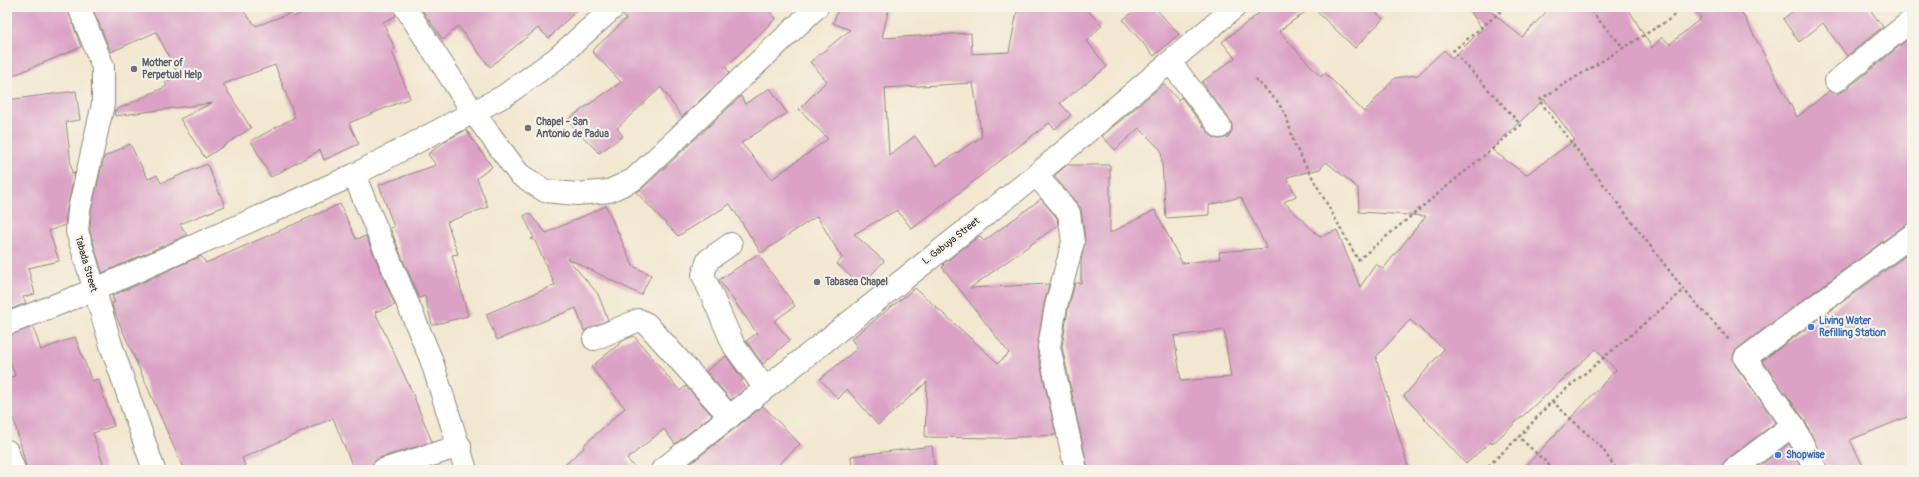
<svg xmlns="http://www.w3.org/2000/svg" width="1919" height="477" viewBox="0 0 1919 477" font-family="Pangolin,sans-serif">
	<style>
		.building { fill: #dba2c6; fill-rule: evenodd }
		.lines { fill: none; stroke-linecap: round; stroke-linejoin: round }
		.minor-casing { stroke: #8e897d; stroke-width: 24 }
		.path { stroke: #8e897d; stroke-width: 2.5; stroke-dasharray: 3 3; stroke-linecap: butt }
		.minor { stroke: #fff; stroke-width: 22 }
		.worship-dot { fill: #6b7280; stroke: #f7f3e8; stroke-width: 1.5 }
		.shop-dot { fill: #3f7fe0; stroke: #f7f3e8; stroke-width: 1.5 }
		.labels { text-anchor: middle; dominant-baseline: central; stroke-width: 4; stroke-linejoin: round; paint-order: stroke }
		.worship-label { font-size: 10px; font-weight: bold; fill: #5b616d; stroke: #f7f3e8; text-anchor: start }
		.street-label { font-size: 10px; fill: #2b2b2b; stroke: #f7f3e8 }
		.shop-label { font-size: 10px; font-weight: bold; fill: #366cbe; stroke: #f7f3e8; text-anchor: start }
	</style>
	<rect width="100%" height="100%" fill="#f7f3e8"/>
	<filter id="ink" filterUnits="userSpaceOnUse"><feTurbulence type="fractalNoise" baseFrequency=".025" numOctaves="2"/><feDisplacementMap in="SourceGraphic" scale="8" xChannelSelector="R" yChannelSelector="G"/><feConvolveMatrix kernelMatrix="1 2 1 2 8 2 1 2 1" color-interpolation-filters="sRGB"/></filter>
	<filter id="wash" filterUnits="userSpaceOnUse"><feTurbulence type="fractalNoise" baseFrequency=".012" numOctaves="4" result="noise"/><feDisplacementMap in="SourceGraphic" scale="16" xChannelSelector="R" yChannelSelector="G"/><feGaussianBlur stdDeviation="0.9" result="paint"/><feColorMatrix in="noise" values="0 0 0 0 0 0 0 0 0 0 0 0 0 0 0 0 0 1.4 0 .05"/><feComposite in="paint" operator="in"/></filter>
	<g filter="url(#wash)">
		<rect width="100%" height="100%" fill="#f2e7cf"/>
		<g id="blocks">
			<g class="building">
				<polygon points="7,7 67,7 81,47 7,78"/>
				<polygon points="92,7 240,7 256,26 291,13 293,17 316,7 393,7 396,16 383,22 395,49 392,51 410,98 349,123 359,144 324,160 320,150 271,177 251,141 295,117 275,65 223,84 251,128 205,158 180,119 212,103 115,116 114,111 167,86 165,82 179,76 156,32 111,52"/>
				<polygon points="420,7 580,7 549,38 538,28 490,67 458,26 443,40"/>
				<polygon points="626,7 765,7 776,18 726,67 729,73 682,117 661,87 617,128 623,136 599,153 567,120 621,82 592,51 626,19 623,15"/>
				<path d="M839,7h50l-7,31 89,-5 1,21 37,-2 9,-45h66l18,18 -15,16 20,26 -47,36 11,12 -16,14 -6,-6 -137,106 -15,-19 -43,24 30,27 -23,25 -24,-22 5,-6 -25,-42 -56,37 -31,-49 -52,32 -42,-44 6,-3 99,-93 4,8 25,-16 17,25 -46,30 31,36 56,-40 -29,-30 28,-28 -17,-19 40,-32 -17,-7zM973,83l9,54 -46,29 -21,-30 -26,19 -4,-67z"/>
				<polygon points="1138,7 1154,7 1179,34 1154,56 1123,20"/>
				<path d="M1267,7h103l13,12 -28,29 -43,-41 -33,24 42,46 4,-4 39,39 31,-34 23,-3 26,-25 8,9 30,-30 -14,-22h17l37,30 29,-30h76l25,41 10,-11 8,7 31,-26 -9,-11h47l58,110 32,-26 9,2 6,-2 68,-55v187l-7,2 -167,123 -4,5 -1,6 2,6 41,57 -50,38 -4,5 -1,5h-199l94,-100 -20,-21 -104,95 -2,-2 -24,22 -62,-68 40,-47 -34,-29 -34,37 33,113h-321l-26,-123 6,-38 7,-26h6v-22l4,-21 -4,-32 -27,-32 13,-11h43v68l45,-23 27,53 38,-4 -1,-7 48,-4 -26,-51 -32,8v10l-43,3 -5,-68 -22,-22 -24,22 -13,-14 62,-52 14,16 3,-3 29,38 6,4h5l7,-2 4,-6v-6l-2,-5 -28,-38 33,-24 -13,-16zM1544,99l31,41 -49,35 -35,-26zM1326,162l32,26 1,24 67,4 -43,53 -7,-5 -16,23 -23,-57 -17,7 -36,-35 12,-6 -9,-19 33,-8zM1224,330l7,47 -50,4 -7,-45z"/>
				<polygon points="1798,7 1868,7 1883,27 1847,56 1823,23 1799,42 1783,19"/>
				<polygon points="76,91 80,120 66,122 72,173 75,172 67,207 65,225 49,231 59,261 28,268 35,294 23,297 26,303 7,311 7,100"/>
				<polygon points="466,130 492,167 477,178 488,207 447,222 458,254 452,255 468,316 432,325 425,296 419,298 390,228 394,227 379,185 436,165 428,154 447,140"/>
				<polygon points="130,144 148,179 157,175 161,183 207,164 225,206 180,224 187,235 102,273 90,230 91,212 104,157"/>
				<polygon points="1041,199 1057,218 1058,225 970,288 1049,284 1044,304 1037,349 1056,435 1001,438 925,437 927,382 878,425 847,389 838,399 820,379 858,348 851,339 915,288 998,363 1009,353 942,267 944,265 943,264 979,236 984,241"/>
				<polygon points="340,204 356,239 366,236 395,305 375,312 412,392 432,442 379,458 374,462 371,470 354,470 333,418 242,458 247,470 184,470 113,309 112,303 115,302 112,296 201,256 206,263"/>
				<polygon points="606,206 633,266 651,275 641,295 567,258 598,294 608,320 584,331 576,308 497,340 486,314 555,285 535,241 531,239 534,238 524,216 529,213 546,233"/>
				<polygon points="1912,251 1912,415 1850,440 1865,470 1828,470 1804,419 1762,361"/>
				<polygon points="758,254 795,306 774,321 790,340 763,364 746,341 757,333 719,280"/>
				<polygon points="33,327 41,350 75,337 92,381 98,379 114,426 93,433 105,470 27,470 11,408 7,409 7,378 15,376 7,352 7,336"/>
				<polygon points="634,336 680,391 686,386 712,415 675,444 664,429 627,459 637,470 559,470 584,448 583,446 625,408 591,367 624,340"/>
				<polygon points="726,356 743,380 740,382 746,388 731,400 706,371"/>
				<polygon points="763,406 800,444 773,470 695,470 690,464"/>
				<polygon points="1789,444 1802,470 1754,470"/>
				<polygon points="932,446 935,470 852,470 851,456"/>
			</g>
		</g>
	</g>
	<g filter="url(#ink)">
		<use href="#blocks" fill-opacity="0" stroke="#8e897d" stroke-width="1"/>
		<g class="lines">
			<defs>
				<g id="minor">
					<polyline points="79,7 103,67 103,104 79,210 77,231 111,345 154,470"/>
					<polyline points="405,7 473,112 519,174 545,191 577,194 609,191 633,180 817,7"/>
					<polyline points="1170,62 1220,127"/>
					<polyline points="1836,81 1912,20"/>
					<polyline points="354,175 431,359 466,470"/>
					<polyline points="1036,175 1069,213 1073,242 1056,306 1049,347 1076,470"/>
					<polyline points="731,244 708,260 703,275 734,346 765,388"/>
					<polyline points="7,324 94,290 354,175 504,96 557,58 614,7"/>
					<polyline points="594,339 639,320 647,324 730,417"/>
					<polyline points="7,451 14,470"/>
					<polyline points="383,470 460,446"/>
					<polyline points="662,470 1036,175 1235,7"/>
					<polyline points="1733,470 1793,425"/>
					<polyline points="1816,470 1793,425 1745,358 1912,235"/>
				</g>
			</defs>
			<use href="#minor" class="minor-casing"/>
			<g class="path">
				<polyline points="1587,7 1624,48"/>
				<polyline points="1683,7 1670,19 1539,100 1684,290 1729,340"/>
				<polyline points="1255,79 1277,101 1286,115 1295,146 1358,260 1521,125 1453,51 1506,7"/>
				<polyline points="1552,401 1601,447 1617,470"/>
				<polyline points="1484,470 1519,437"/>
				<polyline points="1554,470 1519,437 1552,401 1684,290"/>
			</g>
			<use href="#minor" class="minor"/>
		</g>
	</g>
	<g class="worship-dot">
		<circle cx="134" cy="69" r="4"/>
		<circle cx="528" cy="128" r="4"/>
		<circle cx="817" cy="282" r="4"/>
	</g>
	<g class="shop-dot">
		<circle cx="1811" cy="327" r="4"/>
		<circle cx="1778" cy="455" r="4"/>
	</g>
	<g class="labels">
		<g class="worship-label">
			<text x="142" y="63">Mother of<tspan x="142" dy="12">Perpetual Help</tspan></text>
			<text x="536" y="122">Chapel - San<tspan x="536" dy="12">Antonio de Padua</tspan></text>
			<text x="825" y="282">Tabasea Chapel</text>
		</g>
		<g class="street-label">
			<text transform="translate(951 241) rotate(-38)">L. Gabuya Street</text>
			<text transform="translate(86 264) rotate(74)">Tabada Street</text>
		</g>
		<g class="shop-label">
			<text x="1819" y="321">Living Water<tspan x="1819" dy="12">Refilling Station</tspan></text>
			<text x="1786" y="455">Shopwise</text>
		</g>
	</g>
	<rect width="1919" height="477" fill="none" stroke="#f7f3e8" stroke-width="24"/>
</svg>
